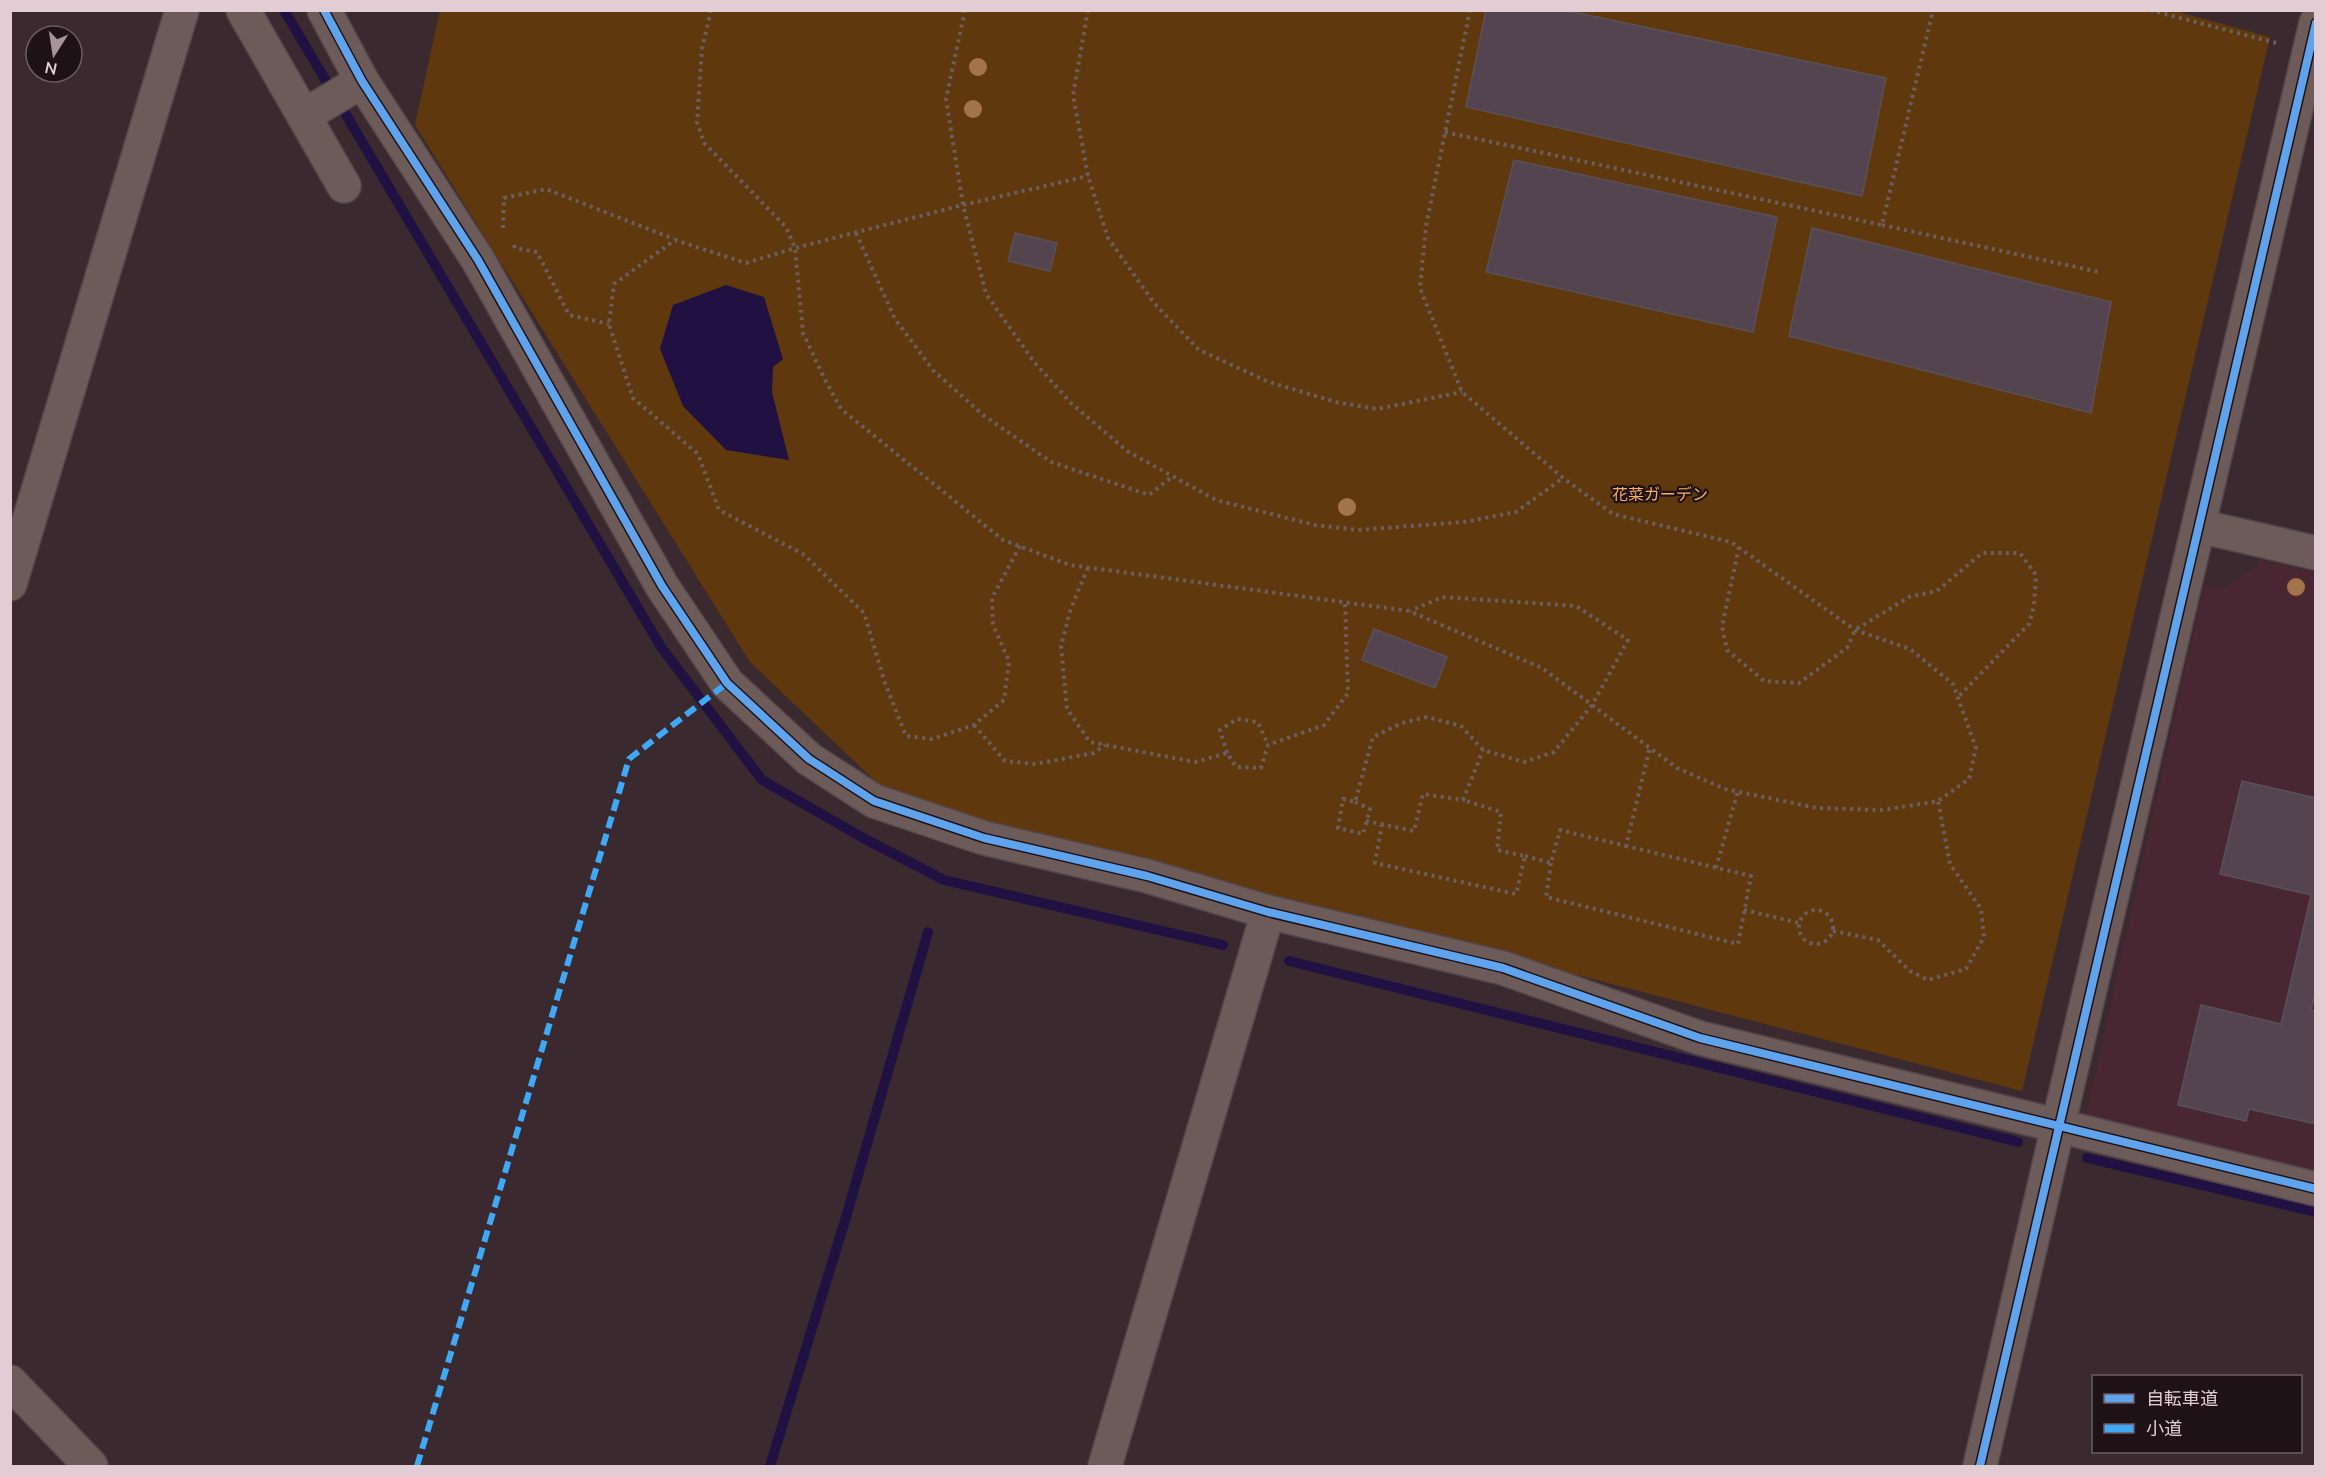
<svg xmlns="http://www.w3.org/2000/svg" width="2326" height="1477" viewBox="0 0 2326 1477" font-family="'Nunito Sans','Noto Sans JP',sans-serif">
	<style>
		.built { fill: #482733 }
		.green { fill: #5f390d }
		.water { fill: #201142 }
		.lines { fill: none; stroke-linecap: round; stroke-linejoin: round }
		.stream { stroke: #201142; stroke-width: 10 }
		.building { fill: #544450; stroke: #5b5057; stroke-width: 1.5 }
		.minor-casing { stroke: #53464b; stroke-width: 36 }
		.tertiary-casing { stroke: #53464b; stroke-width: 36 }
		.path { stroke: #6c5e5e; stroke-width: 4; stroke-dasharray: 3 4.5; stroke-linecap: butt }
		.minor { stroke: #6d5b59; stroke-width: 33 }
		.tertiary { stroke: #6d5b59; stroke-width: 33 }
		.quiet { stroke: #3fa9f5; stroke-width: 6; stroke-dasharray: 12 6; stroke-linecap: butt }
		.cycleway-casing { stroke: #1f1216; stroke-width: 11 }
		.cycleway { stroke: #60a3ed; stroke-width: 8 }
		.tree { fill: #a2734c }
		.labels { text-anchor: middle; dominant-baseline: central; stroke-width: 4.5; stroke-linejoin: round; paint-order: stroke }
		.park-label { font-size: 16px; fill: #f8ae63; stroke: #1f1216 }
	</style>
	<rect width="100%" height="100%" fill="#3a2a30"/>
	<polygon class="built" points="2259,559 2315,572 2315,1176 2096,1126 2086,1114 2204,585 2222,589 2258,566"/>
	<polygon class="green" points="440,10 2172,10 2270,37 2022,1091 891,796 750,662 415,125"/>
	<polygon class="water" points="726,285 764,297 783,359 773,367 772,392 789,460 726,450 683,406 660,349 673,305"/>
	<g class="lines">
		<g class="stream">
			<polyline points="284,10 661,647 762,780 865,839 944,880 1223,945"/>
			<polyline points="1289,961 2018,1142"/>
			<polyline points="2087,1158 2316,1212"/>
			<polyline points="770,1466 846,1217 928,932"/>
		</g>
	</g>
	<g class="building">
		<polygon points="1486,10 1564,10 1886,78 1862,196 1466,107"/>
		<polygon points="1514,160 1777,217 1753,332 1486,272"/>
		<polygon points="1812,228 2111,302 2091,413 1789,336"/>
		<polygon points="1015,233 1057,243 1050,271 1008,261"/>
		<polygon points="1374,629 1447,657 1435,688 1362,660"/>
		<polygon points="2242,781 2316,798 2316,991 2311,1010 2316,1011 2316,1124 2249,1109 2246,1121 2178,1105 2201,1005 2281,1024 2311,895 2220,874"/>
	</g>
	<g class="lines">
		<defs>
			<g id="minor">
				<polyline points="243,10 344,186"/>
				<polyline points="324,10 362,81 478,260 662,586 727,683 809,759 874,801 984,838 1147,876 1268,912 1503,968 1700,1038 2316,1189"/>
				<polyline points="304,116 362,81"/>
				<polyline points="2199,526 2316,553"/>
				<polyline points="10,584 182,10"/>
				<polyline points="10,1382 91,1466"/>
				<polyline points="1105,1466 1268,912"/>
				<polyline points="1980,1466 2058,1126"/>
			</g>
			<polyline id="tertiary" points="2058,1126 2316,23"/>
		</defs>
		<use href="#minor" class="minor-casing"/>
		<use href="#tertiary" class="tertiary-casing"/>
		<g class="path">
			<polyline points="711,10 702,49 697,122 704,143 786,227 795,248 803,333 824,378 841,409 1003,540 1070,565 1409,611 1542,668 1677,768 1725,789 1817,808 1883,810 1938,801 1969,779 1976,748 1953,684 1910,649 1855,630 1731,542 1613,514 1563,478 1462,392 1420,288 1426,226 1470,10"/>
			<polyline points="965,10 946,99 963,205 986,294 1034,362 1072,404 1127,451 1216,500 1315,525 1358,530 1464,522 1516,512 1563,478"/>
			<polyline points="1088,10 1073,95 1088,176 1108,238 1154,303 1199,350 1269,382 1336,402 1377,409 1462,392"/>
			<polyline points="2150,10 2276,43"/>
			<polyline points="1445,132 1882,225 1933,10"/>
			<polyline points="1882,225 2099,272"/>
			<polyline points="503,228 504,198 546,189 674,239"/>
			<polyline points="856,233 895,319 933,370 983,415 1051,462 1149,495 1173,476"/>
			<polyline points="514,245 515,248 537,252 569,315 609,324"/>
			<polyline points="1020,546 992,598 993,625 1009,661 1004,700 974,725 932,739 906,736 885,683 864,613 803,554 719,510 698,454 633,398 609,324 614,284 675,240 746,263 795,248 963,205 1088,176"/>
			<polyline points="1739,547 1722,626 1727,650 1764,681 1799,683 1847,648 1855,630 1909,597 1937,591 1982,553 2020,553 2036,575 2034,606 2029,624 1958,697"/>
			<polyline points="1088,568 1071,608 1061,646 1067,709 1090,742 1195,762 1227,753 1236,767 1261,768 1268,745 1324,725 1348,693 1345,602"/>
			<polyline points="974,725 1005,761 1035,764 1094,753 1105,745"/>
			<polyline points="1227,753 1220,730 1237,719 1258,722 1268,745"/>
			<polyline points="1355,802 1370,809 1363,834 1338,828 1343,799 1355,802 1373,737 1402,723 1427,717 1461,726 1483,750 1524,762 1554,752 1592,705 1628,640 1576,606 1442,597 1410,611"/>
			<polyline points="1366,821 1414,831 1423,794 1463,800 1483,750"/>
			<polyline points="1382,824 1375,863 1516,894 1525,856 1497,850 1501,812 1463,800"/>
			<polyline points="1525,856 1551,863 1560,830 1626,846 1650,747"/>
			<polyline points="1551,863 1546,897 1738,944 1751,876 1626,846"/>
			<polyline points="1716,868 1738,791"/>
			<circle cx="1816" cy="927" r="17"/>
			<polyline points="1744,910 1799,923"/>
			<polyline points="1833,931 1878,940 1910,971 1928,980 1966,969 1984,937 1981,909 1950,864 1938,801"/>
		</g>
		<use href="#minor" class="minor"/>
		<use href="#tertiary" class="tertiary"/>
		<polyline class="quiet" points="417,1466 629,759 727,683"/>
		<defs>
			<g id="cycleway">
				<polyline points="324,10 362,81 478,260 662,586 727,683 809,759 874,801 984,838 1147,876 1268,912 1503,968 1700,1038 2316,1189"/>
				<polyline points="1980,1466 2316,23"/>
			</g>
		</defs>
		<use href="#cycleway" class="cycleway-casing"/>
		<use href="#cycleway" class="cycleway"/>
	</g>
	<g class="tree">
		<circle cx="978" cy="67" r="9"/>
		<circle cx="973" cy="109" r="9"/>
		<circle cx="1347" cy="507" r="9"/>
		<circle cx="2296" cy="587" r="9"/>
	</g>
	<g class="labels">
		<g class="park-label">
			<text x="1660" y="495">花菜ガーデン</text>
		</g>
	</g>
	<rect width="2326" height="1477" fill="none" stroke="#e1cdd3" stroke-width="24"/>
	<rect x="2092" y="1375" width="210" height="78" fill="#1f1216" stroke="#6d5d62" stroke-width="1.5"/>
	<rect x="2104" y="1394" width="30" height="9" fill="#60a3ed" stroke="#6d5d62" stroke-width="1.5"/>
	<text x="2146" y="1405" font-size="18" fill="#e1cdd3">自転車道</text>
	<rect x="2104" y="1424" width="30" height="9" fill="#3fa9f5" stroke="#6d5d62" stroke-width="1.5"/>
	<text x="2146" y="1435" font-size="18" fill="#e1cdd3">小道</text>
	<g transform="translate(54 54) rotate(192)"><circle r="28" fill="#1f1216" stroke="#6d5d62" stroke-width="1.5"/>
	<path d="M0-4.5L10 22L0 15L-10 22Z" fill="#a7949a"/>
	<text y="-9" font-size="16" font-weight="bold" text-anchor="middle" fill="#e1cdd3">N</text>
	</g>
</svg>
